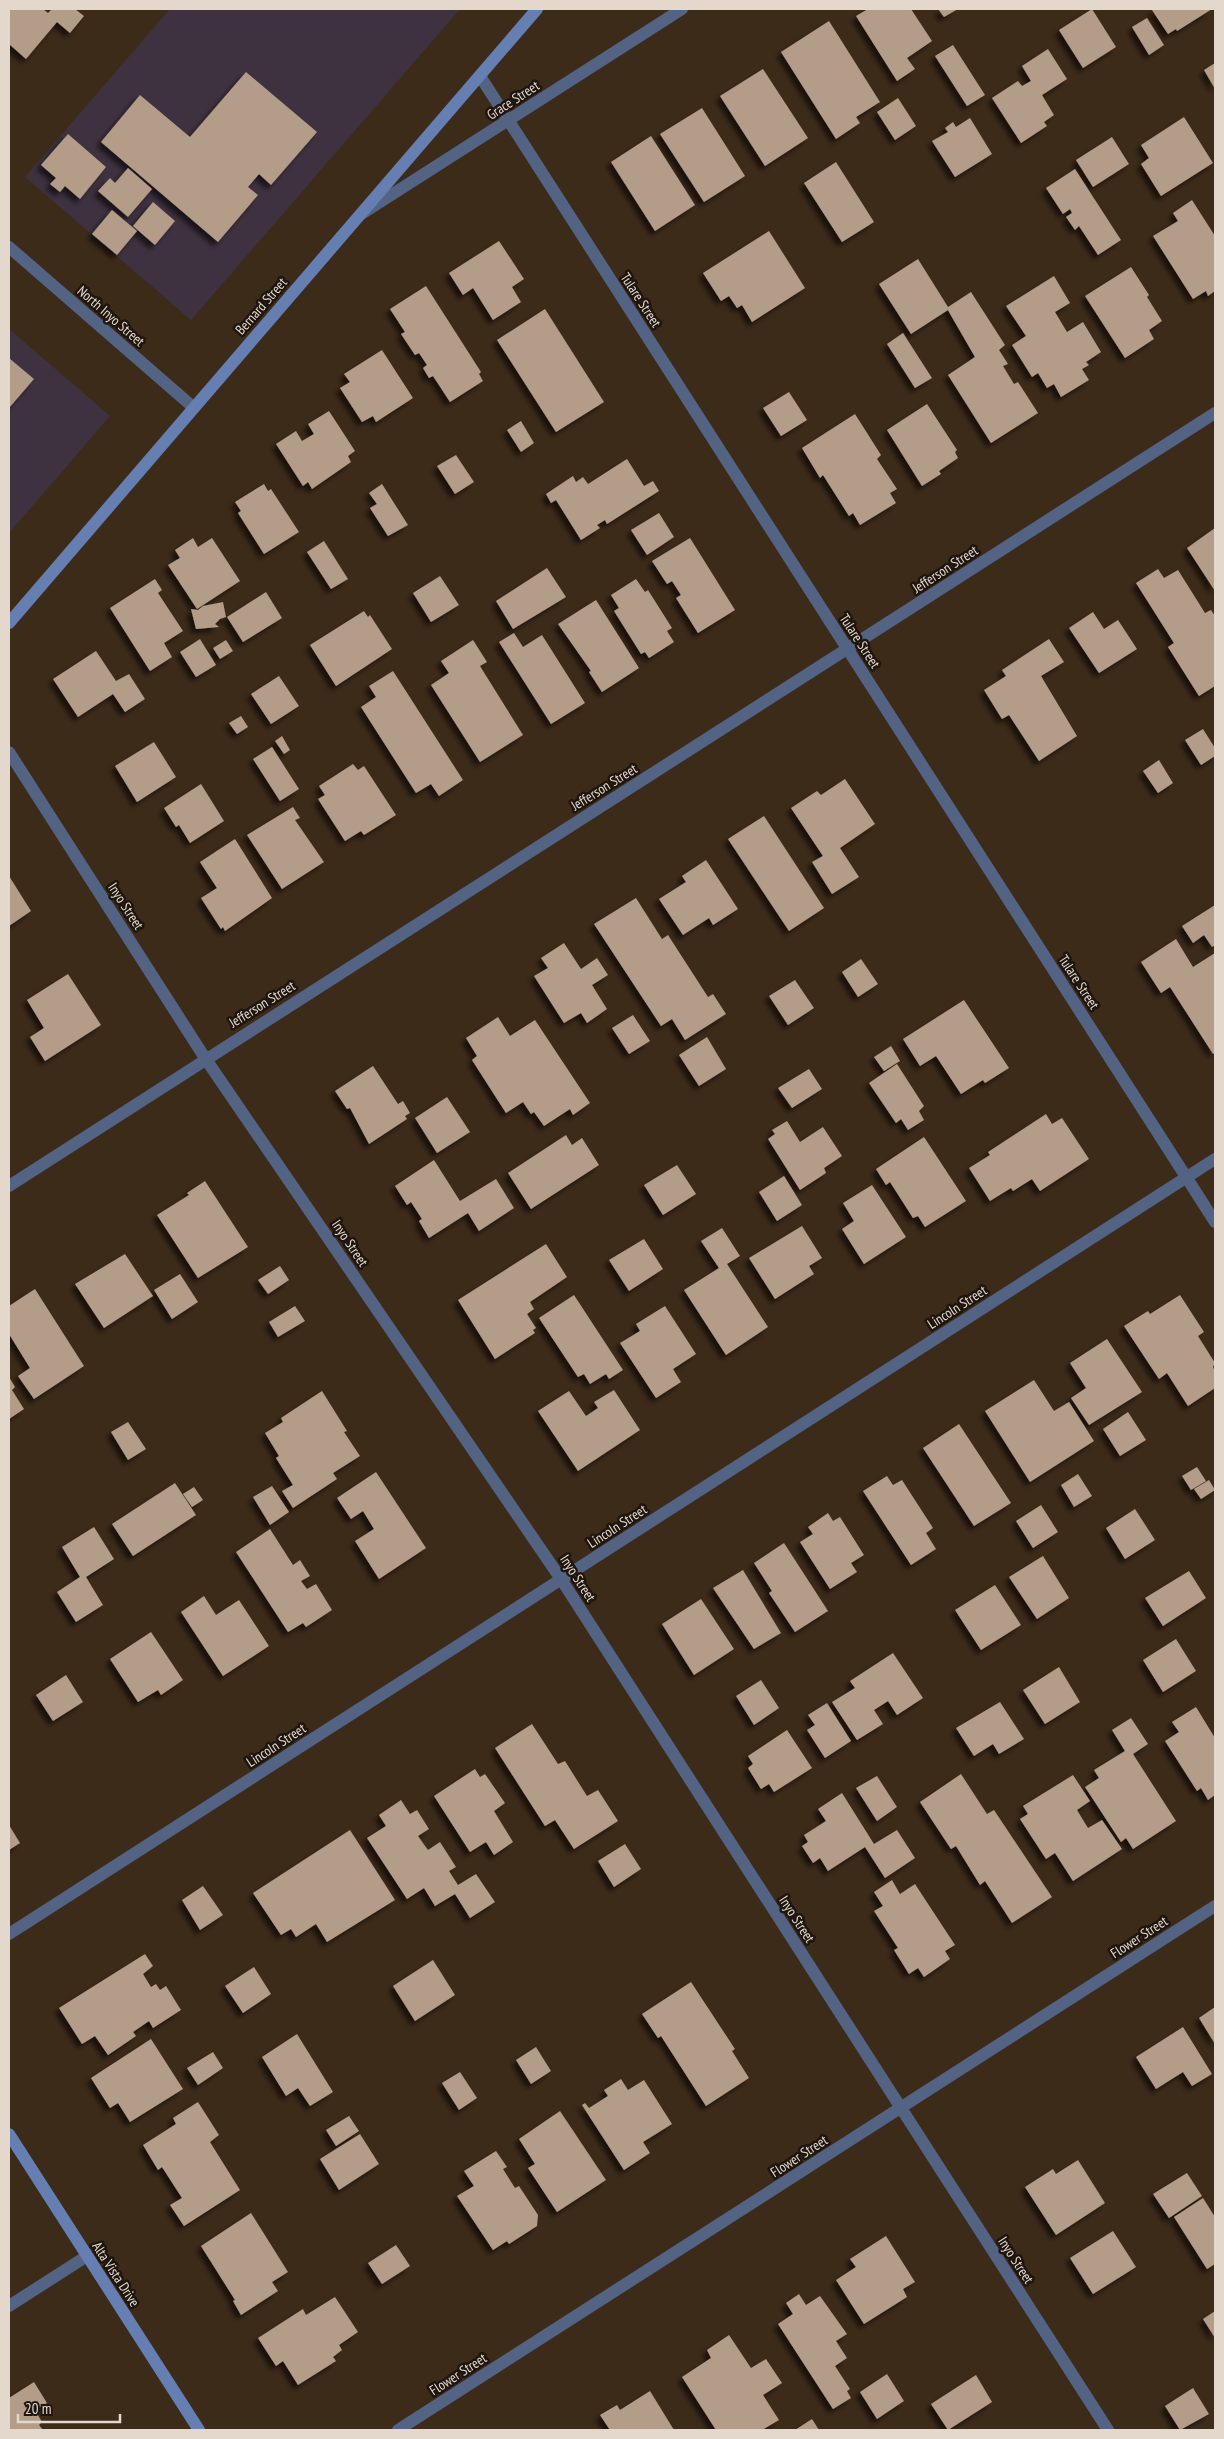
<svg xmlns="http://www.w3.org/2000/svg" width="1224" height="2439" viewBox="0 0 1224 2439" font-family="'PT Sans Narrow',sans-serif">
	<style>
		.commercial { fill: #3e3240 }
		.building { fill: #b39c88; filter: url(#shadow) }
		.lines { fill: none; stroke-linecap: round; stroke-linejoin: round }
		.street { stroke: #536384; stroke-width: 12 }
		.secondary { stroke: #657fb3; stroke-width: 12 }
		.labels { text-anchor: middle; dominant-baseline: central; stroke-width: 5; stroke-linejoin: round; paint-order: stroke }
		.street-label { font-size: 14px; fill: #e4d8cd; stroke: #1e160e }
	</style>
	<defs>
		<filter id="shadow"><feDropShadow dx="-4.5" dy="4.5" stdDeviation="2.5" flood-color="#0009"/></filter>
	</defs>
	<rect width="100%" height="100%" fill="#3d2b1a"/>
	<g class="commercial">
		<polygon points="170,9 460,9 191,320 25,177"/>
		<polygon points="9,329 110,416 9,533"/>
	</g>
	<g class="building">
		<polygon points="9,9 43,9 48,13 52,9 75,9 84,16 70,33 57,22 26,59 9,44"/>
		<polygon points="868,9 911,9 932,41 907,58 915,69 897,81 856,16"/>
		<polygon points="938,9 958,9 944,17"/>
		<polygon points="1092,9 1116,47 1083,68 1059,30"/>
		<polygon points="1154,9 1212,9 1177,31 1176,29 1168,34 1152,10"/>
		<polygon points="1147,18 1164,45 1149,55 1132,27"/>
		<polygon points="829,21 880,102 856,117 860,123 836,139 781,52"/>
		<polygon points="953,45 985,95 967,106 935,56"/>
		<polygon points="1048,49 1067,79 1042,95 1054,115 1044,122 1047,126 1021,143 992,98 1018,81 1022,86 1031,81 1022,66"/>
		<polygon points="1215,63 1215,89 1204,70"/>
		<polygon points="763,69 808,138 765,166 720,96"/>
		<polygon points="246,72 317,132 271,185 259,174 248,187 258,195 218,242 101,142 140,95 190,137"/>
		<polygon points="898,98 916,126 895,140 877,112"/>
		<polygon points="702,108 745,176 704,202 660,134"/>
		<polygon points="1184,117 1213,163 1161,196 1141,164 1149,158 1141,145"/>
		<polygon points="970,118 992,154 955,177 932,141 948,132 945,128 953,122 956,127"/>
		<polygon points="68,134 106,167 80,199 65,186 60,192 50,184 56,178 41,165"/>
		<polygon points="651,136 695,205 655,231 611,162"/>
		<polygon points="1112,137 1129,164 1093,187 1076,160"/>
		<polygon points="836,162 874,222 842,242 804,183"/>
		<polygon points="128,168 152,189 128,217 98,191 110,178 115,183"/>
		<polygon points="1075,169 1121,240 1098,255 1079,226 1075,230 1066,217 1072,213 1070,209 1063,214 1046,188"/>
		<polygon points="1192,200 1215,236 1215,291 1208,296 1206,291 1193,299 1153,236 1178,221 1173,213"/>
		<polygon points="153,202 175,221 155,245 133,226"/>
		<polygon points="112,210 137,231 117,255 92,234"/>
		<polygon points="769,231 805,288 752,322 742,305 737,308 729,296 721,301 703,273"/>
		<polygon points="499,241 524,279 512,287 521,302 493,320 473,288 463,295 449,273"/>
		<polygon points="918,259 948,307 971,292 1005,345 999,350 1008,364 1003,366 1014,384 1018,382 1038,413 991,443 948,375 975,357 949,312 948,310 911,334 879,284"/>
		<polygon points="1131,267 1149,295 1147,297 1162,321 1149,330 1154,339 1125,358 1085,296"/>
		<polygon points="1054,276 1070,303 1055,312 1067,332 1083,322 1101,352 1086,362 1089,365 1082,369 1089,380 1061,397 1054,384 1047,388 1038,373 1032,377 1012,345 1026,336 1006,306"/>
		<polygon points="426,286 481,372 479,374 483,381 450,402 433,376 429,378 423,368 427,365 419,353 415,355 401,334 405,332 390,309"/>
		<polygon points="545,309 604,402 556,432 497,340"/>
		<polygon points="903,333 932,378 915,388 887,344"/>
		<polygon points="382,350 413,398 376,422 373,416 362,422 340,388 350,382 344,374"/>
		<polygon points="9,358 34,379 9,408"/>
		<polygon points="789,392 807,420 781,436 763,408"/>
		<polygon points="927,404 957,450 955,452 958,458 939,471 941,474 922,486 887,430"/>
		<polygon points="329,411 355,451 348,456 351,462 312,489 308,482 303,486 276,444 296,431 302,441 314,434 308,424"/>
		<polygon points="855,414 881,455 877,459 897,489 890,493 896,503 860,525 853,513 849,516 823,475 820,478 802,448"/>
		<polygon points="521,421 534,443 521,452 507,430"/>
		<polygon points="456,455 474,482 455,494 437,466"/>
		<polygon points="627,459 644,486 653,481 659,491 607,524 605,520 597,525 600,528 581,540 556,500 551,503 546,494 573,476 576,482 583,477 588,484"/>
		<polygon points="264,484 268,491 271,489 299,532 264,554 238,513 241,511 235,502"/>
		<polygon points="382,484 408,525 388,536 370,508 377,504 369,493"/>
		<polygon points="659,513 674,537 647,555 631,530"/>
		<polygon points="1215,528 1215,591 1187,548"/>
		<polygon points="193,538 198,547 212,538 240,581 197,609 168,565 180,558 175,550"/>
		<polygon points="690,538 735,610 698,633 676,598 681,595 672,581 667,584 652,561"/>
		<polygon points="324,541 348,579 331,589 307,552"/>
		<polygon points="547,568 566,597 513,629 496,601"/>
		<polygon points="1158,569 1164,578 1178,570 1205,613 1211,610 1215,616 1215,686 1199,696 1168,647 1174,643 1136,583"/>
		<polygon points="440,576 459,605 431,622 413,593"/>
		<polygon points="155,579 162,590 158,593 183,631 164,643 172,657 150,671 110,608"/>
		<polygon points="636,579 645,592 648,590 672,628 667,631 674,642 649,658 645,652 641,654 614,611 619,608 611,595"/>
		<polygon points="266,592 282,618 243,642 227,617"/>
		<polygon points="596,600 639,668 602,692 589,672 591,671 558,624"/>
		<polygon points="223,602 226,617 220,619 215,624 219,627 196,629 191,609 198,610 203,606"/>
		<polygon points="364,611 368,617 370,615 392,649 336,686 310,645"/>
		<polygon points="1093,612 1104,629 1118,620 1137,649 1099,673 1069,628"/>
		<polygon points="514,633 523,647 542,635 585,703 551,724 499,642"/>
		<polygon points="200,639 216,665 196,677 180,652"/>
		<polygon points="1049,639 1064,662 1041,676 1077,736 1039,761 1009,715 1002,719 984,690 1006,676 1002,670"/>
		<polygon points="226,640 233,651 220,659 213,648"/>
		<polygon points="473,640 487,662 480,666 523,735 480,762 431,685 449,673 441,661"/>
		<polygon points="96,651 116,681 129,674 145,699 125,712 113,694 78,717 53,679"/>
		<polygon points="393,671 463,780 439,796 431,784 416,793 361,707 376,697 369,686"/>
		<polygon points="279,676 299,706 271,724 251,694"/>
		<polygon points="241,716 248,727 237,734 229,723"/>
		<polygon points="1203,729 1215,748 1215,756 1201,765 1185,740"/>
		<polygon points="282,736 290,750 284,754 275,741"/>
		<polygon points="154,742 176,777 137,802 115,766"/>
		<polygon points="272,747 299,789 280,801 253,759"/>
		<polygon points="1159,760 1173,783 1158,793 1143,771"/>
		<polygon points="353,764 358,770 364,766 396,815 364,835 361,831 345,841 318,799 325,795 319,786"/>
		<polygon points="845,779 875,824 840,848 859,877 832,894 812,862 823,856 791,808 817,791 821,795"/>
		<polygon points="201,784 224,821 190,843 179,825 176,827 164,808"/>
		<polygon points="293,807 300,818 295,820 324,862 282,889 247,835"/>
		<polygon points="764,816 824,908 789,931 728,839"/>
		<polygon points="235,839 272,898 225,931 223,927 221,929 201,898 217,888 200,862"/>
		<polygon points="706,860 738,909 713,925 709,918 683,935 659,899 686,882 682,876"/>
		<polygon points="9,876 31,911 9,926"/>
		<polygon points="636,898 662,939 668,935 708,997 713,994 726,1014 685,1040 672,1019 661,1026 594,924"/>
		<polygon points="1215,905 1215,945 1212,947 1204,935 1193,943 1182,926"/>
		<polygon points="1176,939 1193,967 1215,953 1215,1053 1213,1054 1170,987 1161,993 1141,962"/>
		<polygon points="564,943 581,969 597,958 608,975 592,985 607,1009 587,1023 581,1013 564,1023 534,976 548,968 541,958"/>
		<polygon points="861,959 878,984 858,997 842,972"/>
		<polygon points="68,974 101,1025 45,1061 30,1037 44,1028 27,1000"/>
		<polygon points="795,980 814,1008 788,1025 769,996"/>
		<polygon points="964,1000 1009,1068 985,1083 983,1080 961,1094 936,1056 920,1066 903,1039"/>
		<polygon points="633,1015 650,1041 629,1054 612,1028"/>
		<polygon points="498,1017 510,1036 535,1020 590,1103 573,1115 570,1109 544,1126 534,1112 531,1114 523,1102 506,1113 472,1060 477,1056 466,1038"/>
		<polygon points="707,1037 726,1069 699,1086 679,1055"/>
		<polygon points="891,1046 900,1061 884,1071 874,1057"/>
		<polygon points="897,1064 924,1106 919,1111 924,1120 908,1130 901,1119 896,1123 869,1083"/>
		<polygon points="373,1066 398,1104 403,1101 410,1113 405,1116 407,1119 369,1144 350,1108 347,1109 335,1091"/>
		<polygon points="809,1069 822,1089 792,1108 778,1088"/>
		<polygon points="447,1097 470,1132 437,1153 415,1118"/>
		<polygon points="1046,1114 1052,1124 1062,1118 1089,1159 1040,1191 1032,1179 1013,1191 1011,1188 990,1201 969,1168 990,1155 988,1152"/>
		<polygon points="787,1121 800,1142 823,1127 842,1156 824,1168 826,1173 800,1190 768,1139 775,1134 772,1130"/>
		<polygon points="566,1135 572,1145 582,1138 599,1165 531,1209 508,1173"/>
		<polygon points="924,1137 966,1201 925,1227 918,1216 913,1218 890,1182 886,1185 876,1169"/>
		<polygon points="434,1160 460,1201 496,1179 514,1208 479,1231 468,1213 429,1238 419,1221 422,1219 411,1202 407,1205 395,1186"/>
		<polygon points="677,1165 696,1194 663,1215 644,1185"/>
		<polygon points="784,1176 802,1205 777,1221 759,1192"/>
		<polygon points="205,1181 248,1247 198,1278 157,1215 189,1195 187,1193"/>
		<polygon points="872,1185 906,1237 864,1264 842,1229 854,1221 843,1203"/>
		<polygon points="802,1226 822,1258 809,1266 814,1274 775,1299 749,1258"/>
		<polygon points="722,1228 740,1256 727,1264 768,1327 726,1355 684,1290 719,1268 701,1241"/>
		<polygon points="644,1239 663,1269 629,1291 609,1260"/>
		<polygon points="546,1244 567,1277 530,1302 534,1309 527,1314 536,1328 533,1330 535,1333 495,1359 458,1300"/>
		<polygon points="125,1254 153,1296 104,1328 75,1284"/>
		<polygon points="280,1266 289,1280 268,1294 258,1280"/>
		<polygon points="180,1274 198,1302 172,1319 154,1290"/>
		<polygon points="35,1289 84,1366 34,1399 18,1376 30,1368 9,1334 9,1306"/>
		<polygon points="574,1295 623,1370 609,1379 606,1374 590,1384 584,1374 578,1377 539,1318"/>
		<polygon points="1180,1295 1204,1332 1198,1336 1215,1363 1213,1367 1215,1371 1215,1388 1188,1406 1167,1373 1159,1379 1124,1326 1148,1311 1150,1314"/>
		<polygon points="295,1306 305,1321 278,1337 269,1322"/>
		<polygon points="665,1306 696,1354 673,1369 681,1382 656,1398 620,1343 640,1331 636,1324"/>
		<polygon points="1107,1339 1142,1392 1089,1425 1071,1398 1086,1388 1070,1363"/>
		<polygon points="9,1377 15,1387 12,1390 24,1409 9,1419"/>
		<polygon points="1034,1380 1054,1411 1069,1402 1094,1441 1030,1482 985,1411"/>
		<polygon points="614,1390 640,1430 578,1471 538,1411 569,1391 586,1416 598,1408 594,1402"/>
		<polygon points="322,1391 347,1431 344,1432 360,1456 333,1473 337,1479 293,1508 282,1491 293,1485 276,1458 279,1456 265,1433 283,1422 281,1418"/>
		<polygon points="1128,1412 1146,1440 1120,1456 1103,1429"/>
		<polygon points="128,1422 146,1449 128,1460 111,1432"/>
		<polygon points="959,1424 1011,1503 974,1526 923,1448"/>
		<polygon points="1197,1467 1206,1481 1191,1490 1182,1476"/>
		<polygon points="376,1472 426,1548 379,1579 355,1541 374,1529 363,1511 351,1519 337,1498"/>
		<polygon points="1078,1474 1092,1496 1074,1507 1061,1485"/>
		<polygon points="887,1476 893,1485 902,1480 933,1528 926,1533 936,1549 911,1565 863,1491"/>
		<polygon points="1209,1480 1215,1490 1201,1499 1194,1489"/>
		<polygon points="175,1483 196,1515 133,1556 112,1524"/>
		<polygon points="272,1486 289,1512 270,1525 253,1497"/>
		<polygon points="194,1487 203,1500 192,1507 183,1494"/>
		<polygon points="1041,1505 1058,1532 1033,1548 1016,1521"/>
		<polygon points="1135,1509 1155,1540 1125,1559 1106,1528"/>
		<polygon points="828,1513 833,1521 840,1517 864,1555 851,1563 857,1572 830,1589 800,1542 813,1534 808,1527"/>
		<polygon points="94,1527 114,1559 86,1577 103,1605 76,1622 57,1592 80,1577 62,1547"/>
		<polygon points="270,1529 293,1565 300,1560 310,1576 301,1581 307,1589 316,1584 332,1610 306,1627 303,1623 288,1632 236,1552"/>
		<polygon points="784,1543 828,1611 795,1632 769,1593 772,1591 754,1563"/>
		<polygon points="1043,1556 1069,1598 1037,1619 1009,1577"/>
		<polygon points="743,1570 781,1633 754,1649 713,1588"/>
		<polygon points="1189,1571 1206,1598 1163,1626 1145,1598"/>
		<polygon points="995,1585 1021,1625 981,1650 955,1610"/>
		<polygon points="204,1596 216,1615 239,1600 269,1646 223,1676 181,1612"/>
		<polygon points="701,1599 734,1649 694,1675 662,1624"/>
		<polygon points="151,1632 183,1680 161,1695 158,1690 138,1702 110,1659"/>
		<polygon points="1176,1639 1196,1671 1163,1692 1143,1660"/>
		<polygon points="893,1653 923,1698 897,1715 888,1701 874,1710 883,1724 857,1740 832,1702 855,1688 850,1681"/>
		<polygon points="1059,1667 1080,1702 1045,1724 1023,1690"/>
		<polygon points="66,1675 83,1702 53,1721 36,1695"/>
		<polygon points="761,1680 779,1708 754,1725 736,1696"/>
		<polygon points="1000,1702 1024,1739 999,1754 993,1744 974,1756 956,1728"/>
		<polygon points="827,1703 851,1741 825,1758 807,1730 815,1725 808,1715"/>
		<polygon points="1196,1707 1215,1738 1215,1795 1208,1800 1201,1788 1197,1791 1165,1741 1179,1732 1172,1722"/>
		<polygon points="1131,1718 1148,1744 1133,1754 1176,1821 1133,1849 1126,1838 1121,1842 1085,1787 1099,1778 1094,1770 1125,1751 1112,1730"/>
		<polygon points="532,1724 558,1764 565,1761 587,1796 598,1790 618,1821 574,1849 555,1820 545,1826 495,1748"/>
		<polygon points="787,1730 812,1768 774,1792 769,1784 761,1789 748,1768 753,1764 748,1756"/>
		<polygon points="475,1769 480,1777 485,1774 505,1803 494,1811 513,1842 494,1855 486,1842 470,1852 434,1796"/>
		<polygon points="961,1774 987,1814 994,1810 1052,1897 1012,1923 985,1881 980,1885 956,1846 951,1849 920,1802"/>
		<polygon points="1073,1775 1090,1801 1077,1810 1088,1828 1102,1820 1122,1849 1073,1881 1055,1853 1046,1859 1020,1819 1028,1814 1023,1806"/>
		<polygon points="877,1776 897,1807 877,1821 856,1788"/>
		<polygon points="842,1793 874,1844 897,1830 915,1858 885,1878 865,1847 828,1871 820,1858 813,1863 802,1846 808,1842 804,1835 826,1821 818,1809"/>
		<polygon points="401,1800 410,1814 417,1810 429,1829 418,1836 428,1850 440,1842 456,1867 449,1871 458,1885 476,1874 495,1902 470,1918 455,1894 435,1906 424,1888 407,1899 367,1838 386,1826 379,1815"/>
		<polygon points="9,1825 20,1843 9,1850"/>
		<polygon points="350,1830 395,1900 327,1942 316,1924 296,1937 291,1929 281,1935 253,1893"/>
		<polygon points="625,1844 641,1869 614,1887 598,1861"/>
		<polygon points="892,1880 900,1894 915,1884 955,1945 945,1951 950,1959 924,1977 918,1968 909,1974 894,1950 898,1948 874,1911 883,1906 874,1892"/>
		<polygon points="203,1886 223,1915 200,1930 182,1900"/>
		<polygon points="145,1954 153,1966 143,1974 151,1987 156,1984 160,1990 166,1986 181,2010 153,2028 149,2021 133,2032 136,2036 108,2055 95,2036 82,2044 59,2008"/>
		<polygon points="433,1960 455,1995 415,2021 393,1986"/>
		<polygon points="254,1967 271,1994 243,2013 225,1986"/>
		<polygon points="691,1982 735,2049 732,2051 749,2078 706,2106 661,2036 658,2038 642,2014"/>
		<polygon points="1215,2007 1215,2044 1199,2018"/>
		<polygon points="1183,2027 1212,2074 1192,2086 1183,2072 1156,2089 1136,2057"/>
		<polygon points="297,2034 333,2092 310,2106 298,2088 286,2096 262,2057"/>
		<polygon points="151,2039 183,2089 130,2122 118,2103 110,2108 91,2078"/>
		<polygon points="536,2047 551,2071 531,2084 516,2060"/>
		<polygon points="213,2052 223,2068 198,2085 187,2068"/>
		<polygon points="460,2072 477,2098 459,2110 442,2083"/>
		<polygon points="621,2079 628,2090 644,2080 672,2124 643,2142 650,2153 624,2170 582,2105 585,2103 589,2108 608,2096 604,2090"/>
		<polygon points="198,2102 219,2135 210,2142 240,2190 184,2226 170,2205 182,2198 162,2167 158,2170 143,2145 176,2124 173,2118"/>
		<polygon points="560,2111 606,2180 557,2212 528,2168 535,2164 519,2139"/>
		<polygon points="349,2116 359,2131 336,2146 326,2130"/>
		<polygon points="360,2134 379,2164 339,2190 320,2159"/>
		<polygon points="496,2151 507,2167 503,2169 515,2188 519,2186 538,2215 537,2226 509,2244 507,2241 493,2250 457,2196 474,2186 464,2171"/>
		<polygon points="1078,2160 1105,2203 1056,2235 1025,2187 1053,2169 1056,2174"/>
		<polygon points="1187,2173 1202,2196 1169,2218 1153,2194"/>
		<polygon points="1203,2198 1215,2217 1215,2264 1207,2269 1174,2217"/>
		<polygon points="251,2213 288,2272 272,2282 278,2291 241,2315 233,2301 235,2300 201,2246"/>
		<polygon points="1113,2231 1136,2267 1093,2294 1070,2258"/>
		<polygon points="886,2236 915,2282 903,2289 907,2297 864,2324 836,2280 856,2267 850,2259"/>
		<polygon points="396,2245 410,2266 382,2284 368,2263"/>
		<polygon points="799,2294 806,2305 820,2296 847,2334 836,2341 847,2358 835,2366 850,2389 847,2391 851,2398 833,2409 778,2324 793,2314 786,2303"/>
		<polygon points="335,2297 358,2332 339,2345 342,2350 333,2357 336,2361 298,2385 283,2361 276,2366 258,2338 303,2309 306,2315"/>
		<polygon points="1215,2311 1215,2338 1203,2319"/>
		<polygon points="729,2335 751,2368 766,2359 782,2383 763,2395 779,2420 762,2430 716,2430 682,2377 711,2358 707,2350"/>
		<polygon points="887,2374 904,2401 877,2419 860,2392"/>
		<polygon points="976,2375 992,2402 948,2430 931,2404"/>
		<polygon points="34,2382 47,2403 35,2410 42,2422 39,2425 43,2430 9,2430 9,2398"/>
		<polygon points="1193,2388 1209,2414 1180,2430 1165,2406"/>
		<polygon points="650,2391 674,2430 610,2430 600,2415 617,2405 620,2410"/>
		<polygon points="812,2419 819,2430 795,2430"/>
	</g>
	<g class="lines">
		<g class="street">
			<polyline points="480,76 1215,1222"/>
			<polyline points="363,213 682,9"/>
			<polyline points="9,247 193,407"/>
			<polyline points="9,752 205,1058 561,1579 1108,2430"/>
			<polyline points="9,1186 1215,413"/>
			<polyline points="9,1934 1215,1159"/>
			<polyline points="9,2306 87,2256"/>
			<polyline points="398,2430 1215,1906"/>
		</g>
		<g class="secondary">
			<polyline points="9,623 537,9"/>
			<polyline points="9,2134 199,2430"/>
		</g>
	</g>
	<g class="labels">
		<g class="street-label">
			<text transform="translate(513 100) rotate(-33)">Grace Street</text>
			<text transform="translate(641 300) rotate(57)">Tulare Street</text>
			<text transform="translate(261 306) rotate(-49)">Bernard Street</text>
			<text transform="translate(111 316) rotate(41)">North Inyo Street</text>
			<text transform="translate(945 569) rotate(-33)">Jefferson Street</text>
			<text transform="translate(860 641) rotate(57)">Tulare Street</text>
			<text transform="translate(604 787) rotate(-32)">Jefferson Street</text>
			<text transform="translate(126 906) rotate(57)">Inyo Street</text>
			<text transform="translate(1079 982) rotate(57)">Tulare Street</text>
			<text transform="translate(262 1004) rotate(-32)">Jefferson Street</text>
			<text transform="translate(350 1243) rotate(56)">Inyo Street</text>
			<text transform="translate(957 1307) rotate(-33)">Lincoln Street</text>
			<text transform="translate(617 1526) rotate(-33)">Lincoln Street</text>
			<text transform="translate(578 1578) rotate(57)">Inyo Street</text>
			<text transform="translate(276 1745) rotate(-33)">Lincoln Street</text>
			<text transform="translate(797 1919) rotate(57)">Inyo Street</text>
			<text transform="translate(1139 1937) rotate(-33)">Flower Street</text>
			<text transform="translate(799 2156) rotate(-33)">Flower Street</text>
			<text transform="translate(1016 2260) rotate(57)">Inyo Street</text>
			<text transform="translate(116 2274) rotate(57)">Alta Vista Drive</text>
			<text transform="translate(458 2374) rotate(-33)">Flower Street</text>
		</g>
	</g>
	<rect width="1224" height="2439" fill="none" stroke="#e4d8cd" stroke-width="20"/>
	<path d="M18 2414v8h102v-8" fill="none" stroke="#e4d8cd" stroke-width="2.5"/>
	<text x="25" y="2414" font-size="15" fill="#e4d8cd" stroke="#1e160e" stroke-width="4" paint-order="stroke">20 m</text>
</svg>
